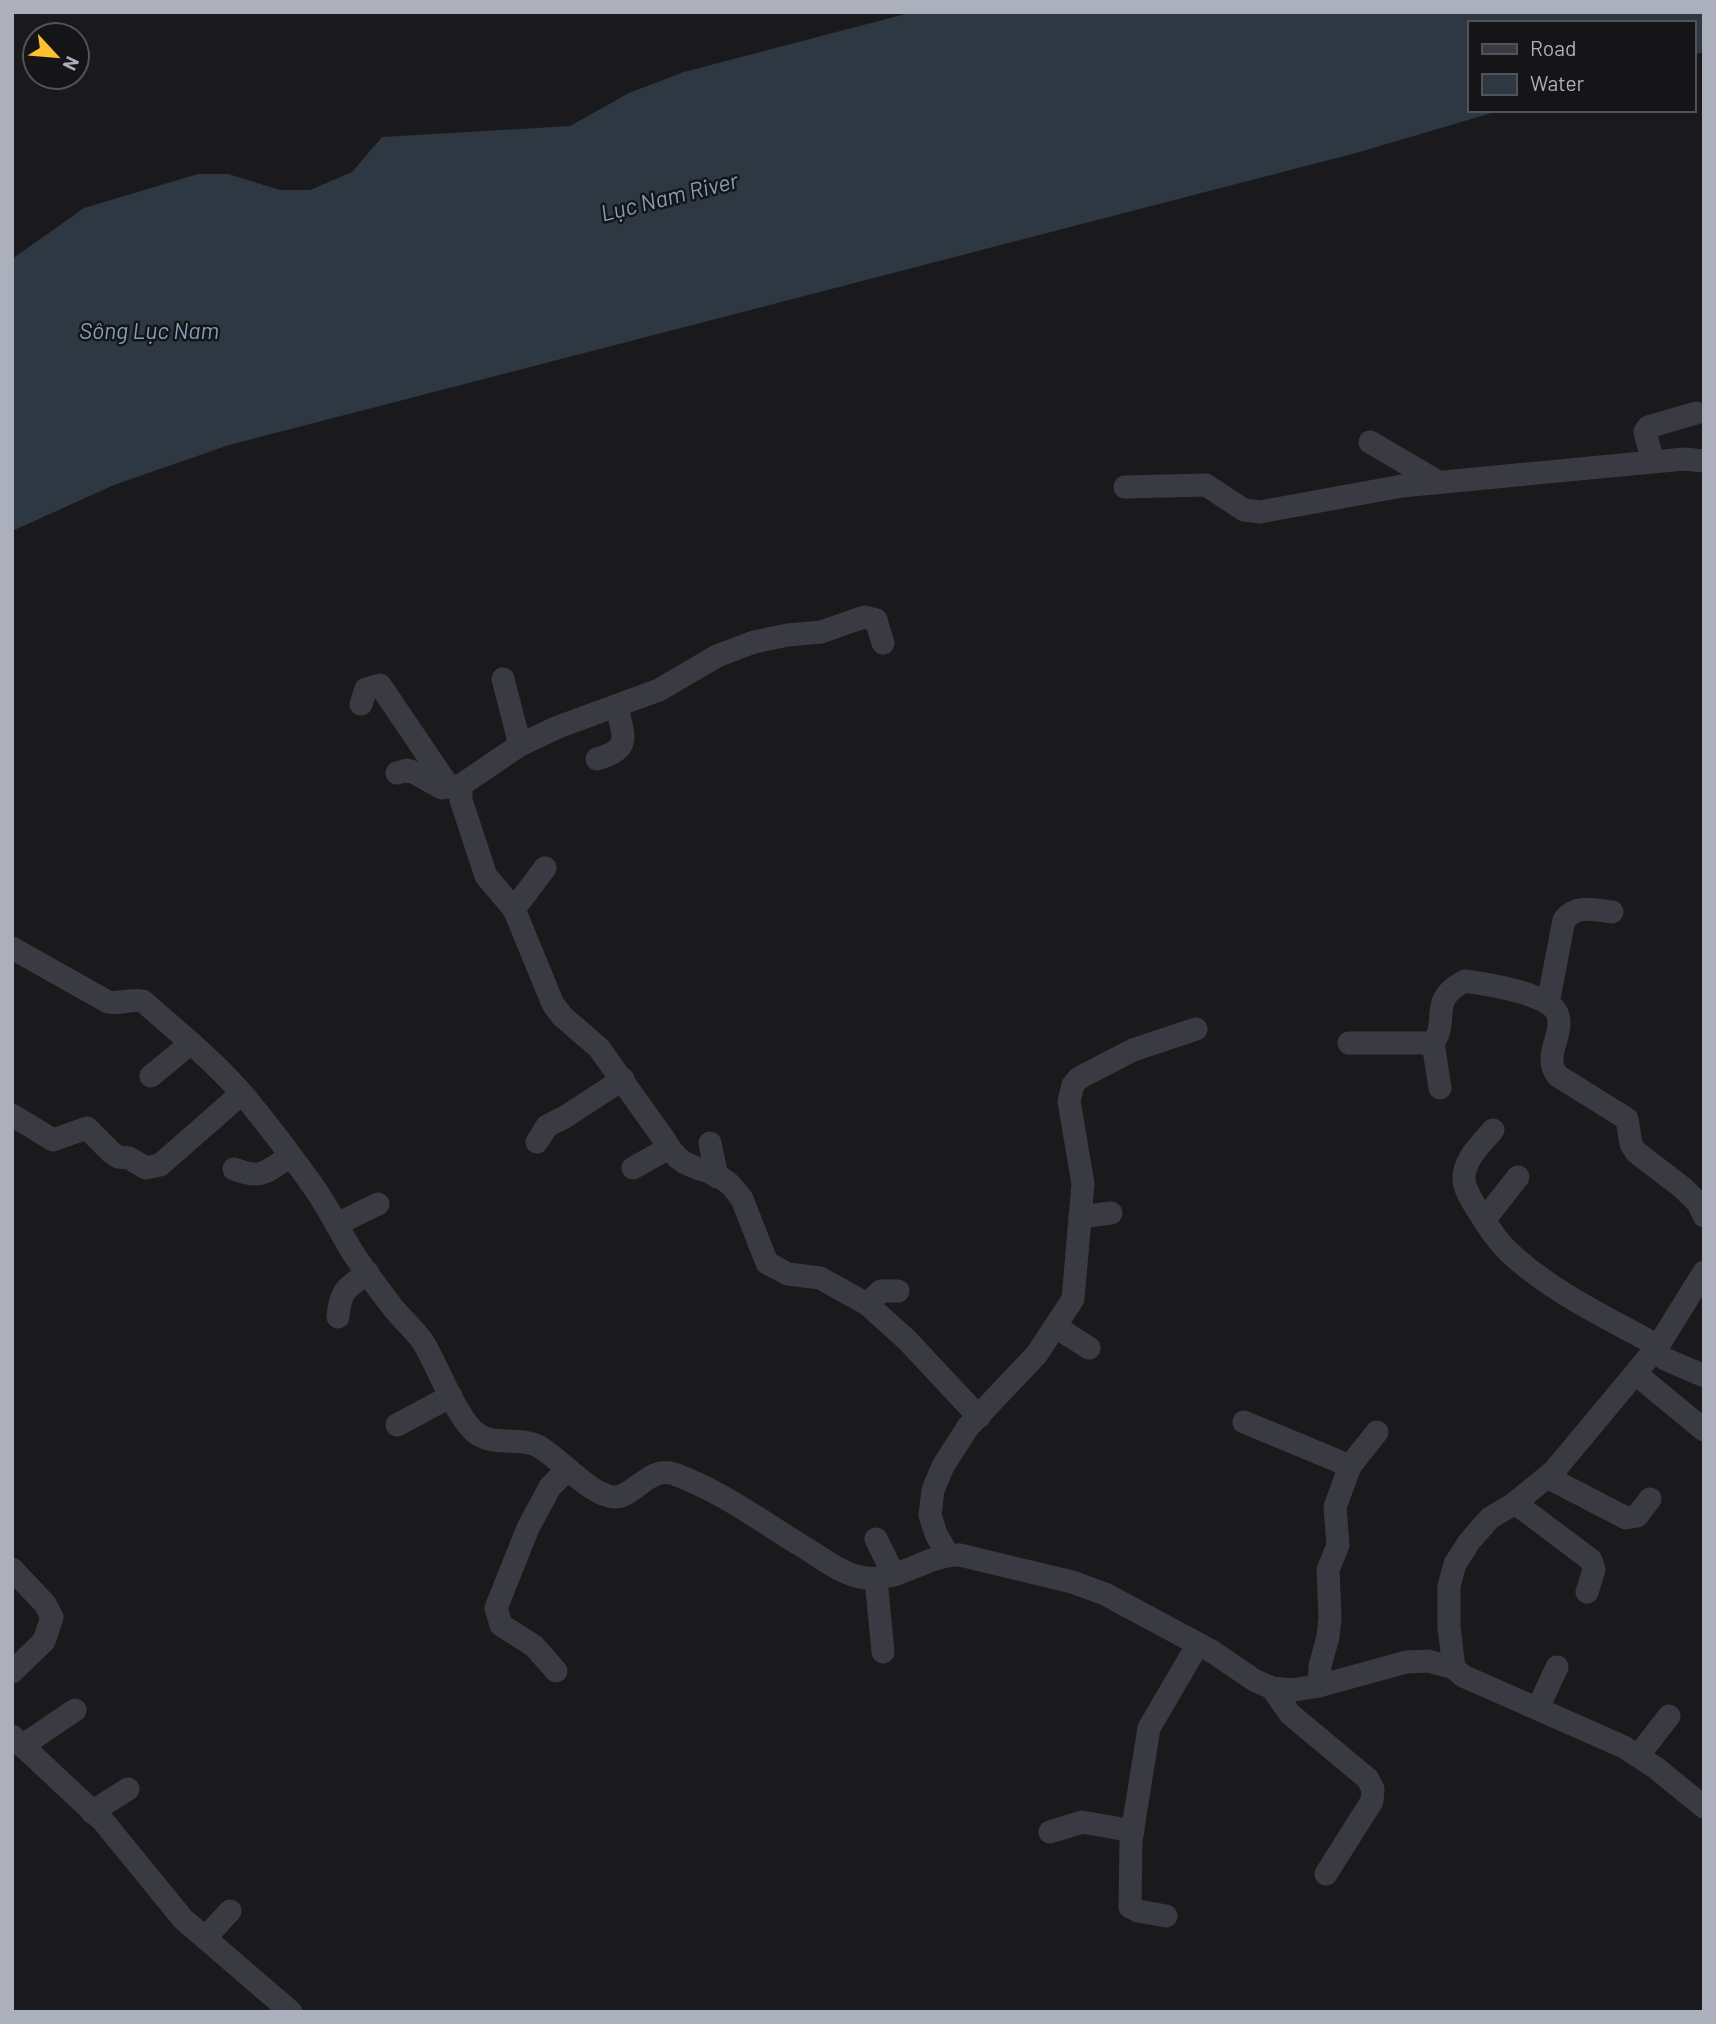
<svg xmlns="http://www.w3.org/2000/svg" width="1716" height="2024" viewBox="0 0 1716 2024" font-family="Barlow,sans-serif">
	<style>
		.water { fill: #2e3842 }
		.lines { fill: none; stroke-linecap: round; stroke-linejoin: round }
		.minor { stroke: #3a3b42; stroke-width: 23 }
		.labels { text-anchor: middle; dominant-baseline: central; stroke-width: 5; stroke-linejoin: round; paint-order: stroke }
		.water-label { font-size: 23px; font-style: italic; fill: #819db9; stroke: #151517 }
	</style>
	<rect width="100%" height="100%" fill="#1a1a1c"/>
	<polygon class="water" points="913,12 1704,12 1704,52 1693,55 1693,23 1469,23 1469,110 1502,110 1356,153 229,445 114,485 12,531 12,259 84,208 198,174 228,174 280,190 310,190 352,172 382,137 570,126 629,93 684,72"/>
	<g class="lines">
		<g class="minor">
			<polyline points="1370,442 1438,482"/>
			<polyline points="1653,462 1645,432 1648,427 1696,413"/>
			<polyline points="1125,487 1206,485 1244,510 1260,512 1402,486 1684,459 1704,461"/>
			<polyline points="503,679 520,745"/>
			<polyline points="361,704 366,689 380,685 449,787"/>
			<path d="M597,759c36,-11 26,-22 20,-53"/>
			<polyline points="397,773 407,770 413,772 442,788 461,785 520,745 558,727 659,690 717,656 754,642 788,635 821,632 864,617 876,620 883,643"/>
			<path d="M461,785v15l25,76 28,33 39,95 9,12 37,32 67,94c17,32 37,21 61,40 6,4 11,12 15,17l25,64 21,11 32,4 47,26 40,36 72,77"/>
			<polyline points="514,909 545,868"/>
			<path d="M12,948l96,54c12,2 22,-3 35,-1 36,32 76,64 107,102 22,27 43,55 63,83 16,22 27,47 42,70 12,18 26,36 39,53 9,11 21,21 29,33 14,22 35,81 56,93 18,11 41,2 59,11 22,12 52,50 77,51 19,0 35,-32 59,-23 45,16 87,47 128,72 20,12 40,29 63,32 34,4 62,-24 95,-23l112,27 33,12 108,58 41,28 18,8 20,2 27,-4 87,-24 22,-1 26,7"/>
			<path d="M1548,1003l16,-83c12,-16 31,-10 48,-8"/>
			<path d="M1349,1043h84c17,-23 -6,-43 32,-62 21,3 83,12 92,32 9,21 -16,42 1,63l69,43 4,25 5,8 47,36 15,15 6,13"/>
			<polyline points="1433,1043 1440,1088"/>
			<polyline points="151,1076 191,1043"/>
			<polyline points="12,1115 53,1140 87,1128 111,1152 118,1157 129,1158 146,1168 160,1165 241,1094"/>
			<path d="M1493,1130c-12,14 -30,30 -29,50 1,10 8,21 13,29 9,15 19,31 32,43 42,40 99,66 149,94"/>
			<polyline points="537,1142 547,1126 565,1117 623,1079"/>
			<polyline points="710,1143 717,1177"/>
			<polyline points="633,1168 669,1148"/>
			<path d="M234,1169c28,11 32,3 56,-13"/>
			<polyline points="1080,1217 1111,1213"/>
			<polyline points="1484,1220 1518,1177"/>
			<polyline points="337,1224 378,1204"/>
			<polyline points="1704,1272 1658,1346 1554,1471 1515,1503 1490,1518 1469,1542 1455,1564 1449,1586 1449,1627 1454,1668 1463,1676 1624,1747 1656,1768 1704,1807"/>
			<polyline points="867,1304 881,1291 898,1291"/>
			<path d="M338,1317c2,-26 8,-29 30,-44"/>
			<polyline points="1056,1327 1089,1348"/>
			<polyline points="1665,1359 1702,1375"/>
			<polyline points="1636,1374 1704,1430"/>
			<polyline points="1244,1422 1350,1466"/>
			<polyline points="397,1425 451,1396"/>
			<polyline points="1547,1477 1626,1518 1637,1516 1650,1499"/>
			<polyline points="1515,1503 1591,1560 1594,1570 1587,1592"/>
			<polyline points="876,1539 894,1575"/>
			<polyline points="948,1555 936,1534 930,1515 933,1490 943,1466 968,1427 1037,1354 1073,1299 1083,1184 1069,1101 1073,1085 1079,1078 1133,1050 1196,1029"/>
			<polyline points="12,1569 45,1604 52,1617 44,1641 12,1672"/>
			<polyline points="876,1579 883,1652"/>
			<polyline points="556,1671 534,1646 501,1625 496,1608 528,1528 550,1487 568,1469"/>
			<polyline points="1319,1686 1320,1666 1328,1637 1330,1618 1328,1570 1338,1545 1335,1507 1350,1466 1377,1432"/>
			<polyline points="1272,1688 1290,1714 1368,1779 1373,1789 1372,1801 1326,1874"/>
			<polyline points="1538,1708 1557,1667"/>
			<polyline points="12,1736 103,1821 183,1919 291,2012"/>
			<polyline points="22,1746 75,1710"/>
			<polyline points="1638,1756 1669,1716"/>
			<polyline points="92,1812 128,1789"/>
			<polyline points="1050,1832 1082,1822 1133,1831"/>
			<polyline points="1166,1916 1138,1911 1130,1907 1131,1840 1149,1728 1198,1644"/>
			<polyline points="205,1938 230,1911"/>
		</g>
	</g>
	<g class="labels">
		<g class="water-label">
			<text transform="translate(669 196) rotate(-14)">Lục Nam River</text>
			<text x="149" y="330">Sông Lục Nam</text>
		</g>
	</g>
	<rect width="1716" height="2024" fill="none" stroke="#acb0bd" stroke-width="28"/>
	<rect x="1468" y="21" width="228" height="91" fill="#151517" stroke="#515359" stroke-width="2"/>
	<rect x="1482" y="44" width="35" height="10" fill="#3a3b42" stroke="#515359" stroke-width="2"/>
	<text x="1530" y="56" font-size="21" fill="#acb0bd">Road</text>
	<rect x="1482" y="74" width="35" height="21" fill="#2e3842" stroke="#515359" stroke-width="2"/>
	<text x="1530" y="91" font-size="21" fill="#acb0bd">Water</text>
	<g transform="translate(56 56) rotate(116)"><circle r="33" fill="#151517" stroke="#515359" stroke-width="2"/>
	<path d="M0-5L12 26L0 18L-12 26Z" fill="#fdc031"/>
	<text y="-10" font-size="19" font-weight="bold" text-anchor="middle" fill="#acb0bd">N</text>
	</g>
</svg>
